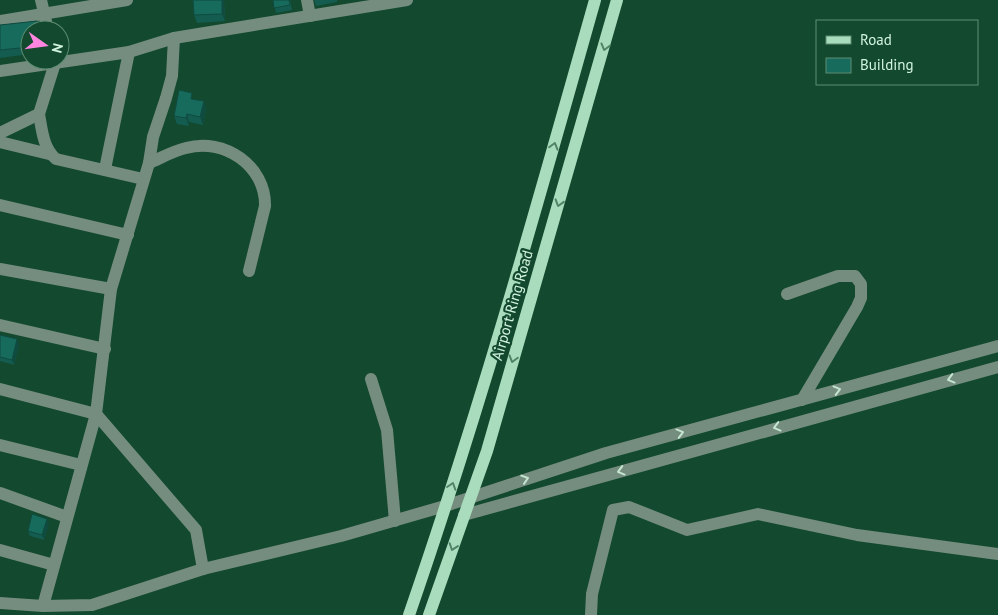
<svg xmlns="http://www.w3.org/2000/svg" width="998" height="615" viewBox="0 0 998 615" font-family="'PT Sans',sans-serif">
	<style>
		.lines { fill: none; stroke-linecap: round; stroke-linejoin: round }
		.minor { stroke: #758d7e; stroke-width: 12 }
		.major { stroke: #a9dcbc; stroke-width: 12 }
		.wall { fill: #145c4f }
		.shaded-wall { fill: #104b40 }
		.building { fill: #176b5c; stroke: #104b40 }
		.oneway { stroke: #4f8467 }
		.oneway2 { stroke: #c4e5d0 }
		.labels { text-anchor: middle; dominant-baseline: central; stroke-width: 4.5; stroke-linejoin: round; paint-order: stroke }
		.street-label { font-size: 15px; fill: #d2f4de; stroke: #13492e }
	</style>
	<rect width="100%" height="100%" fill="#13492e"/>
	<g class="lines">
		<g class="minor">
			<polyline points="41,0 48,30"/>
			<polyline points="307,0 310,16"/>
			<polyline points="0,21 127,0"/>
			<polyline points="0,71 129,52 174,38 407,0"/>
			<path d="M39,114c3,16 4,34 17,45l87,20"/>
			<polyline points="0,133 39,114 56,60"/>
			<polyline points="0,142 49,154"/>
			<path d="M149,163c12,-5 24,-12 37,-15 38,-11 80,18 79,58l-16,65"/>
			<polyline points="105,169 129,52"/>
			<polyline points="0,205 128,235"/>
			<polyline points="0,269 111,289"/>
			<polyline points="787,294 838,276 855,276 861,284 861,298 857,307 802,400"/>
			<polyline points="0,325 105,349"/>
			<polyline points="371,379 387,430 395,521"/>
			<polyline points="0,389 96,414 196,530 203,569"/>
			<polyline points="0,445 81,465"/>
			<polyline points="0,493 67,517"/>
			<polyline points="464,515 998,367"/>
			<polyline points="0,550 54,565"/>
			<polyline points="0,603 43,606 92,605 203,569 341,536 445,506 606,453 998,346"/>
			<polyline points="43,606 96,414 111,289 149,163 153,137 166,98 172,76 174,38"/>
			<polyline points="591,615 592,594 613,510 629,507 687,530 758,514 857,535 998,554"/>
		</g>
		<g class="major">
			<path d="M409,615c70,-202 128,-409 186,-615"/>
			<polyline points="429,615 487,451 617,0"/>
		</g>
	</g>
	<g class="wall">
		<polygon points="193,0 224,0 225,21 197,23 194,15"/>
		<polygon points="273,0 290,0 292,10 276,13"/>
		<polygon points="314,0 337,0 337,2 316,6"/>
		<polygon points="37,21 40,30 30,30 30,54 0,58 0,25"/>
		<polygon points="195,100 206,109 203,125 189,122 189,126 177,124 174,116"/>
		<polygon points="0,335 19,345 14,365 0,361"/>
		<polygon points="49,524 44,540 30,536 28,531"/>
	</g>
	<g class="shaded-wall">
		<polygon points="222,0 224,0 225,21 222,14"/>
		<polygon points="204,101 206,109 203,125 200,117"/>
		<polygon points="187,114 189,122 189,126 186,118"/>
		<polygon points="17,339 19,345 14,365 12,360"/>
		<polygon points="47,519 49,524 44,540 42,535"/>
	</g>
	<g class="building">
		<polygon points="193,0 222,0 222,14 194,15"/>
		<polygon points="273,0 289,0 290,5 274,8"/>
		<polygon points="37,21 38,30 30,30 30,47 0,50 0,25"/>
		<polygon points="179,90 192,93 191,99 204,101 200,117 187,114 186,118 174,116"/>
		<polygon points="0,335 17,339 12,360 0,357"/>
		<polygon points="32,514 47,519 42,535 28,531"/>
	</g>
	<defs><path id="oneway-chevron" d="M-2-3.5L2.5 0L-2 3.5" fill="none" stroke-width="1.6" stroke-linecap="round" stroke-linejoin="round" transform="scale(1.25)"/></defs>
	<g class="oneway">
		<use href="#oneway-chevron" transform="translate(605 47) rotate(105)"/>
		<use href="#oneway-chevron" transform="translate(554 146) rotate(-74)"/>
		<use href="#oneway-chevron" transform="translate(559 203) rotate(107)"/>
		<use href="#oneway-chevron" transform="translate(513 359) rotate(106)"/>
		<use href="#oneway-chevron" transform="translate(452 486) rotate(-72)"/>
		<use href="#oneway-chevron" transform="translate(453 547) rotate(109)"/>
	</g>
	<g class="oneway2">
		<use href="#oneway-chevron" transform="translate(951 379) rotate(165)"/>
		<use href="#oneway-chevron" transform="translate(837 390) rotate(-15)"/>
		<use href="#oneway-chevron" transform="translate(777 427) rotate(165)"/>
		<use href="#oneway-chevron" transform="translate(680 433) rotate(-15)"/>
		<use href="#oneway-chevron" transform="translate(621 471) rotate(165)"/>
		<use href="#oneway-chevron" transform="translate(525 479) rotate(-18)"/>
	</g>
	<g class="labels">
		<g class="street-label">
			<text transform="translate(512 305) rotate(-74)">Airport Ring Road</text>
		</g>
	</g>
	<rect x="816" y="20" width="162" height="65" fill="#13492e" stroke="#5f8d74"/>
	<rect x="826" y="36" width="25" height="8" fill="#a9dcbc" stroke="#5f8d74"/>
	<text x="860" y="45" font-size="15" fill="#d2f4de">Road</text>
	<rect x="826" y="58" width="25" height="15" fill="#176b5c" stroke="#5f8d74"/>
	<text x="860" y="70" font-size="15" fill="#d2f4de">Building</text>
	<g transform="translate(45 45) rotate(104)"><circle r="24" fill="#13492e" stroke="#5f8d74"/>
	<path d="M0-4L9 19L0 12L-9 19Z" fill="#fe86e0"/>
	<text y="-8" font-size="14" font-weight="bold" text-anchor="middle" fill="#d2f4de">N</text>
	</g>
</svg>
